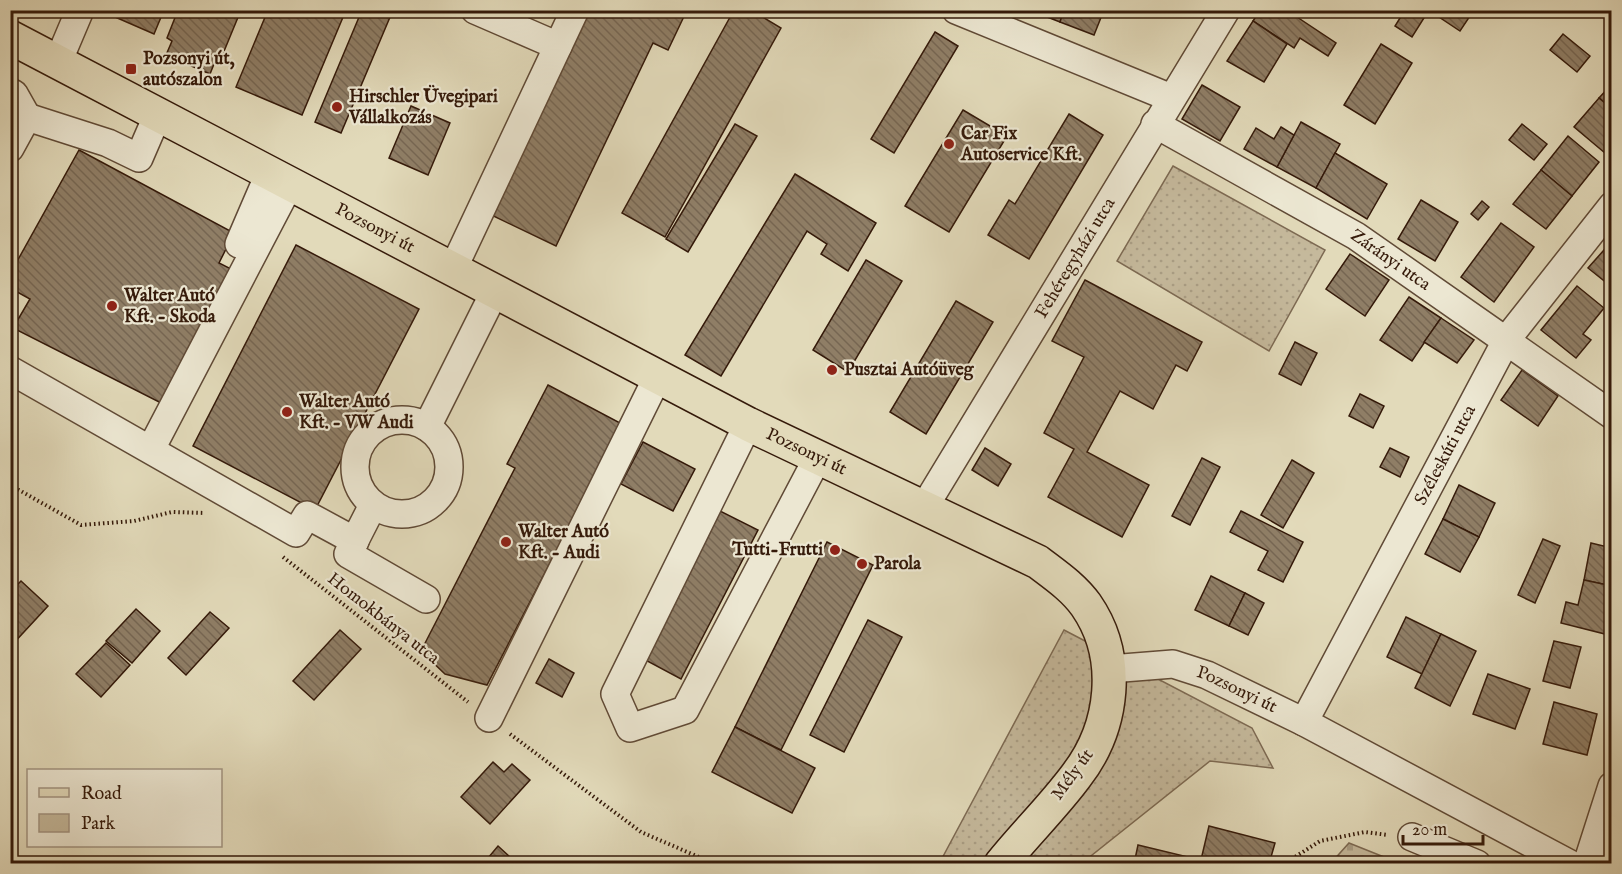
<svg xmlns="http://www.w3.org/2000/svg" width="1622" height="874" viewBox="0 0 1622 874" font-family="'IM FELL English',serif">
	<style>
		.green { fill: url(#green-dots); stroke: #7d6a53; stroke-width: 1.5 }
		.cemetery { fill: url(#cemetery-stones); stroke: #7d6a53; stroke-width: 1.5 }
		.building { fill: url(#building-back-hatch); stroke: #351a0a; stroke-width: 1.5 }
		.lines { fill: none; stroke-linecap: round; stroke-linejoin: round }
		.minor-casing { stroke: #604a36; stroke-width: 30 }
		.major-casing { stroke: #351a0a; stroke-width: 36 }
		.path { stroke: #351a0a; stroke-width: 4; stroke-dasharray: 1.5 3; stroke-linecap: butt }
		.minor { stroke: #ece7d2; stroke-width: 27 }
		.major { stroke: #e2daba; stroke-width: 33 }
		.poi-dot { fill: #8f2418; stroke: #ece7d2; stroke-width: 2 }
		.labels { text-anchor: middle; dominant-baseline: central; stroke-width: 4.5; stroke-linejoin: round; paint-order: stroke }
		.poi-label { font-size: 18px; font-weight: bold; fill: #351a0a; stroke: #ece7d2; text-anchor: start }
		.street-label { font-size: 18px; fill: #351a0a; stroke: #ece7d2 }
	</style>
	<defs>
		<pattern id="green-dots" width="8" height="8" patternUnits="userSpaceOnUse" patternTransform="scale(1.5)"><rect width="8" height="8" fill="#c5b99c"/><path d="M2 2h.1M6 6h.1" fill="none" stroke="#aa9e85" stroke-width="1.8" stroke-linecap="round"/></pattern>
		<pattern id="cemetery-stones" width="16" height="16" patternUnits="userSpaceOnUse" patternTransform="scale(1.5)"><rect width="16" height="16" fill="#c5b99c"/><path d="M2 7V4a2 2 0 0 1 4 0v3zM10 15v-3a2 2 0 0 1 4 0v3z" fill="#aa9e85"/></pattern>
		<pattern id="building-back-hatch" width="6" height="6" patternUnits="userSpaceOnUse" patternTransform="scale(1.5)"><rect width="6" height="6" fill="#8f7e66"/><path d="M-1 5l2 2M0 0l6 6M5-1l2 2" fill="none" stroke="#766652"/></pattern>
	</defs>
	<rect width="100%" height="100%" fill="#e2daba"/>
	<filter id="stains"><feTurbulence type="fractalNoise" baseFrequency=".00333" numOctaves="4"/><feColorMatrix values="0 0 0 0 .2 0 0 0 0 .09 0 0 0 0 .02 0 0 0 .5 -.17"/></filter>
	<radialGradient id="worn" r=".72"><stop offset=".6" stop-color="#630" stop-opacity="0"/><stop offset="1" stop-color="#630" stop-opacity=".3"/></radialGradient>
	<g class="green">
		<polygon points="1173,166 1325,250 1269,351 1117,261"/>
		<polygon points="1064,630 1252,728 1273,768 1210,761 1082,863 939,864"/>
	</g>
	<polygon class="cemetery" points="1349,843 1399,863 1331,863"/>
	<g class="building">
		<polygon points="99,10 164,10 154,34"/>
		<polygon points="178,10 241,10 220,61 216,59 210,74 166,55 172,41 167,38"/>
		<polygon points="268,10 346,10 302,115 236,87"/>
		<polygon points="362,10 393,10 341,133 315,122"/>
		<polygon points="581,10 687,10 668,50 653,43 556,246 485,212"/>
		<polygon points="734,10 751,10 781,28 665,237 622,213"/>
		<polygon points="1029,10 1064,10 1060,22"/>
		<polygon points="1064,10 1104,10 1094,35 1060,22"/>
		<polygon points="1260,10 1292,10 1291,13 1336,43 1328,56 1300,38 1294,48 1253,21"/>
		<polygon points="1405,10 1429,10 1412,37 1395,26"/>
		<polygon points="1443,10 1474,10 1460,31 1439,17"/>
		<polygon points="1253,21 1287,44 1264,82 1227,61"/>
		<polygon points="935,32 958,46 894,153 871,139"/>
		<polygon points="1563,34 1590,56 1577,72 1550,50"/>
		<polygon points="1381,44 1412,63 1375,124 1344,105"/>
		<polygon points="1612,84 1612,109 1599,98"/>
		<polygon points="1202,85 1240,107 1220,141 1182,119"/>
		<polygon points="1599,98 1612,109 1612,145 1605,153 1574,127"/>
		<polygon points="411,106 450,123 428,175 389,158"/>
		<polygon points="963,110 1007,136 949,232 905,206"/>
		<polygon points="1069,114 1103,135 1029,259 988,235 1009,200 1015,204"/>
		<polygon points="1301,122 1340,144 1316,188 1277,167"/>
		<polygon points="735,124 757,136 688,252 666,239"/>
		<polygon points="1522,124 1547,144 1534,160 1509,140"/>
		<polygon points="1281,127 1294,135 1277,167 1244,149 1256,128 1274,139"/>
		<polygon points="1568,136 1599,162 1572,196 1541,170"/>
		<polygon points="79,150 234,233 219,263 235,271 167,406 13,328 30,299 10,288 10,274"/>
		<polygon points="1335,153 1387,184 1367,219 1316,188"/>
		<polygon points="1541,170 1572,196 1546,229 1513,204"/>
		<polygon points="795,174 876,223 848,271 821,254 827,244 807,231 721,376 685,355"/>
		<polygon points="1421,200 1458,222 1435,261 1398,239"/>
		<polygon points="1482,201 1489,207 1478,220 1471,214"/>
		<polygon points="1501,223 1534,247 1494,302 1461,277"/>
		<polygon points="1612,241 1612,280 1608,284 1588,268"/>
		<polygon points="296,245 419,309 315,510 193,446"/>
		<polygon points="1350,254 1389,280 1365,316 1326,289"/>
		<polygon points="866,260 902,281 848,372 813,350"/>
		<polygon points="1085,280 1202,342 1187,371 1176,365 1153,409 1120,391 1087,452 1149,485 1122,537 1048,497 1074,449 1044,433 1084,357 1052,341"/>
		<polygon points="1577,286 1604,308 1583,334 1591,340 1576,358 1541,330"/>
		<polygon points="1409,297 1441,318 1412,361 1380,340"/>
		<polygon points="956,301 993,322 926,434 890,412"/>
		<polygon points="1441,318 1474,340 1457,363 1424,342"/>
		<polygon points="1295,342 1317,353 1301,385 1279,374"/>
		<polygon points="1522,370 1558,396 1538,426 1501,400"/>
		<polygon points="548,385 622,424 487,685 445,674 421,651 515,468 507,464"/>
		<polygon points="1360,394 1384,406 1373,428 1349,416"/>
		<polygon points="643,442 695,469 673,511 621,484"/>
		<polygon points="985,448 1011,464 998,486 972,470"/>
		<polygon points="1390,448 1409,457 1400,477 1380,467"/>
		<polygon points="1202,458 1220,467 1190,525 1172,516"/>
		<polygon points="1292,460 1314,473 1283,528 1261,515"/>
		<polygon points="1459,485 1495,503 1479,537 1443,519"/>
		<polygon points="712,507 758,530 681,679 636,655"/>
		<polygon points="1241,511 1303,542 1283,582 1258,570 1268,551 1230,532"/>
		<polygon points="1443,519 1479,537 1460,572 1425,554"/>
		<polygon points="1543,539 1560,546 1535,603 1518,595"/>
		<polygon points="827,542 873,565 781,750 735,727"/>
		<polygon points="1591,543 1612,548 1612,586 1584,580"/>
		<polygon points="1211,576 1245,593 1229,626 1195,610"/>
		<polygon points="1584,580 1612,586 1612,628 1609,635 1561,623 1566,602 1578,605"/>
		<polygon points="21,581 48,606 10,647 10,592"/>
		<polygon points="1245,593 1264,603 1248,635 1229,626"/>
		<polygon points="136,609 160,631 132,663 106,641"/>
		<polygon points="210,612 229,628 186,675 168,658"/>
		<polygon points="1406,617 1441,634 1422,674 1387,657"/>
		<polygon points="868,620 902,637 844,752 810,735"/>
		<polygon points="340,630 361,649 314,700 293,681"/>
		<polygon points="1441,634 1476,651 1450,706 1415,688"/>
		<polygon points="1554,641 1581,647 1570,688 1543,681"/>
		<polygon points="106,643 130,665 101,697 76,674"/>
		<polygon points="549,659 574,673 562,697 536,683"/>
		<polygon points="1488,674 1530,689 1515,729 1473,714"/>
		<polygon points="1554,702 1597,714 1587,755 1543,744"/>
		<polygon points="735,727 815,768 792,813 712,772"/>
		<polygon points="493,762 504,772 512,764 530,780 490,824 461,797"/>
		<polygon points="1209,826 1275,843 1269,864 1200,864"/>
		<polygon points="1138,845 1188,857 1187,864 1134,864"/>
		<polygon points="498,846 511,858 507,864 483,864"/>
	</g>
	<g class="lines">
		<defs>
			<g id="minor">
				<polyline points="475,10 558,46"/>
				<polyline points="956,10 1171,98"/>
				<polyline points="58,62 80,10"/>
				<polyline points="10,92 14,94 27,117"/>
				<path id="s1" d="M1155,124l201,112 256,179"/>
				<polyline points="10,148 27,117 108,143 139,158 158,114"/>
				<polyline points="239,244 270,172"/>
				<polyline points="453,269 575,10"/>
				<polyline points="10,370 296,533 307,515 355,541"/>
				<circle cx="402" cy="467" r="47"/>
				<polyline points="748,424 615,694 630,728 685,710 817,459"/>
				<polyline points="427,427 495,291"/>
				<polyline points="151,449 290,183"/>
				<polyline points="373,505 348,554 426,599"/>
				<path id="s2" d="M925,506l301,-496"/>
				<path id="s3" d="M1110,669l63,-5 34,11 97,47 266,142"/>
				<polyline points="489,718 658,376"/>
				<path id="s4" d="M1304,722l203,-383 105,-133"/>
				<polyline points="1412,837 1477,864"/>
				<polyline points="1587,864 1612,786"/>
			</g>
			<g id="major">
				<path id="s5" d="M10,37l738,387 290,138c17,13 35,25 48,43 36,52 28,122 -10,171 -23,31 -51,58 -75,88"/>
			</g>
		</defs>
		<use href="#minor" class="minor-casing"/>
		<use href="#major" class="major-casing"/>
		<g class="path">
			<polyline points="10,485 81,525 134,521 172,512 205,513"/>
			<polyline points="283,557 468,702"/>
			<polyline points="510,734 641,832 715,864"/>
			<polyline points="1284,864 1320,841 1365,832 1388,835"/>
		</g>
		<use href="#minor" class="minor"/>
		<use href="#major" class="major"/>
	</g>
	<g class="poi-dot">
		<rect x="125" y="63" width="12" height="12" rx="3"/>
		<circle cx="337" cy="107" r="6"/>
		<circle cx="949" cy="144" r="6"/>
		<circle cx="112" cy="306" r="6"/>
		<circle cx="832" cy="370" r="6"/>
		<circle cx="287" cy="412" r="6"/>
		<circle cx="506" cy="542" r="6"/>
		<circle cx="835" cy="550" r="6"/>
		<circle cx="862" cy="564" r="6"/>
	</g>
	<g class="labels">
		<g class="poi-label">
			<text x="143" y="59">Pozsonyi út,<tspan x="143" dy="21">autószalon</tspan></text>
			<text x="349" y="97">Hirschler Üvegipari<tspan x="349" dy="21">Vállalkozás</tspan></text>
			<text x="961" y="134">Car Fix<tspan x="961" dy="21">Autoservice Kft.</tspan></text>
			<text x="124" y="296">Walter Autó<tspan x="124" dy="21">Kft. - Skoda</tspan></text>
			<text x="844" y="370">Pusztai Autóüveg</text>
			<text x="299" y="402">Walter Autó<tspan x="299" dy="21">Kft. - VW Audi</tspan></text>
			<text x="518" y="532">Walter Autó<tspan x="518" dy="21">Kft. - Audi</tspan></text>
			<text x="823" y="550" text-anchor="end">Tutti-Frutti</text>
			<text x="874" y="564">Parola</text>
		</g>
		<g class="street-label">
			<text stroke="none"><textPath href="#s5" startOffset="412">Pozsonyi út</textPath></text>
			<text stroke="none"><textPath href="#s2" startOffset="290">Fehéregyházi utca</textPath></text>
			<text stroke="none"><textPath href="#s1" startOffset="272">Zárányi utca</textPath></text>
			<text stroke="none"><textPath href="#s5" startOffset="898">Pozsonyi út</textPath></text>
			<text stroke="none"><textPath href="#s4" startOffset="302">Széleskúti utca</textPath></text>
			<text transform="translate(383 619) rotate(38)">Homokbánya utca</text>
			<text stroke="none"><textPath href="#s3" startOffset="132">Pozsonyi út</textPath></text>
			<text transform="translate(1073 775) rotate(-54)">Mély út</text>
		</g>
	</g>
	<rect width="1622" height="874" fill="none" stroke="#e2daba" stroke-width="36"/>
	<rect x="12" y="12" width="1598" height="850" fill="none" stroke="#351a0a" stroke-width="3"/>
	<rect x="18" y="18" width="1586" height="838" fill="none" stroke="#351a0a" stroke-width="1.5"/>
	<rect x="27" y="769" width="195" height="78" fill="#ece7d2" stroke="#a39582" stroke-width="1.5"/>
	<rect x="39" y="788" width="30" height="9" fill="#e2daba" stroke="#a39582" stroke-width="1.5"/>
	<text x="81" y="799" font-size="18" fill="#351a0a">Road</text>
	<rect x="39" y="814" width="30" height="18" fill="#c5b99c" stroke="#a39582" stroke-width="1.5"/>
	<text x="81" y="829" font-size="18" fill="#351a0a">Park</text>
	<path d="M1403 835v9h80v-9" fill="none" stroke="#351a0a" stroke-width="3"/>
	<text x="1412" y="835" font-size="18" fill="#351a0a" stroke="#ece7d2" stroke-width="4.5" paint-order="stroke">20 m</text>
	<rect width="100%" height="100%" filter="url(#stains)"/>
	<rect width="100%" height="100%" fill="url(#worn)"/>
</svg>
